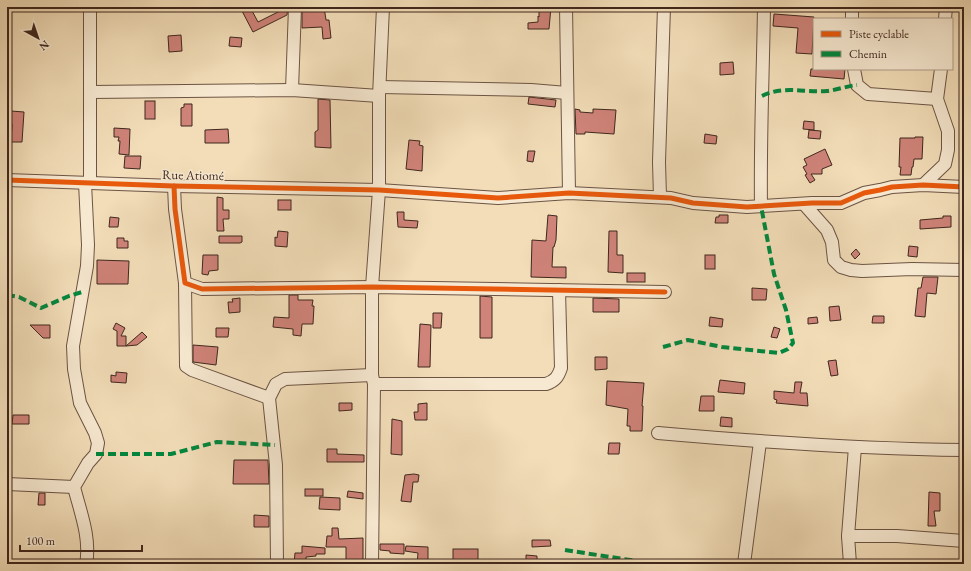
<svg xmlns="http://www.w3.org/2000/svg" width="971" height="571" viewBox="0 0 971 571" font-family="'EB Garamond',serif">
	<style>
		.building { fill: #cf8379; stroke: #3f271d }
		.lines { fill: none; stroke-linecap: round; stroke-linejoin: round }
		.minor-casing { stroke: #6c5444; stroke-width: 14 }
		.minor { stroke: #f7e9d1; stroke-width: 12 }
		.quiet { stroke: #00873e; stroke-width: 4; stroke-dasharray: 8 4; stroke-linecap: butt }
		.cycleway-casing { stroke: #f7e9d1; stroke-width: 8 }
		.cycleway { stroke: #e8590c; stroke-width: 5 }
		.labels { text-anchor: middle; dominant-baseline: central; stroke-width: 3; stroke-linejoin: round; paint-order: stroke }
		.street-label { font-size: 13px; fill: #3f271d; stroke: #f7e9d1 }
	</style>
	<rect width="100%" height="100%" fill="#f2ddb8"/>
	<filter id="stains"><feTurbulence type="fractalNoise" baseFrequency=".005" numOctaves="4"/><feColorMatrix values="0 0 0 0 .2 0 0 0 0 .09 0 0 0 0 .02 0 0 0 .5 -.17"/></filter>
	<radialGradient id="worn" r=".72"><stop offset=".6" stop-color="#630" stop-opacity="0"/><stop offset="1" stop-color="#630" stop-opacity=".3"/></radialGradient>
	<g class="building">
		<polygon points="250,7 258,22 288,7 287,15 253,32 242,11"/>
		<polygon points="319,7 324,7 326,20 329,20 331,38 323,39 322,27 302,28 302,9"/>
		<polygon points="539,7 551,7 549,29 528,29 528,23 538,22 538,16 539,17"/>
		<polygon points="774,14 814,17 812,54 796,53 798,28 773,26"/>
		<polygon points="181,35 182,51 169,52 168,36"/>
		<polygon points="230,37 242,38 241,47 229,46"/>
		<polygon points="733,62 734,74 720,75 720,63"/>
		<polygon points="811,69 845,69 844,79 810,76"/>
		<polygon points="529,97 556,100 555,107 528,104"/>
		<polygon points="318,99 330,100 331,148 315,147 315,132 318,130"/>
		<rect x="145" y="101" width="10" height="18"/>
		<polygon points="184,104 192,104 192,126 181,126 181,108 184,107"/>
		<polygon points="575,109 580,110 580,112 593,113 593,109 616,110 614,134 585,132 585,134 576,134"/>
		<polygon points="11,111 24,112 22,142 11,142 12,124 11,124"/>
		<polygon points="804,121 814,122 814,130 803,129"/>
		<polygon points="114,128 130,129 129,155 119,154 120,141 118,141 119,137 114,137"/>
		<polygon points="228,129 229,143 205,143 205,130"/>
		<polygon points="809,130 821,131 820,139 808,138"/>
		<polygon points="705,134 717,136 716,144 704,143"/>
		<polygon points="915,137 923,137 922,159 914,159 913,167 912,167 911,175 900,175 901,167 899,167 900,138 915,138"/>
		<polygon points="409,140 420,141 419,145 423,146 422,171 406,169"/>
		<polygon points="825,149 832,165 822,169 822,174 811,174 815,180 810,183 805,175 807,174 803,167 807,165 804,159"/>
		<polygon points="528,151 535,151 533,162 527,161"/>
		<polygon points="125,156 141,156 140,169 124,168"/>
		<polygon points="217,197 223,198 223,210 229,210 229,219 223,219 224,231 217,231"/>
		<rect x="278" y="200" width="13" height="10"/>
		<polygon points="397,212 404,212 404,220 418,221 417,228 398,227"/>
		<polygon points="548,215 557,216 556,240 554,247 553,247 552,267 566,267 566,278 531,277 532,240 546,241"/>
		<polygon points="719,215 728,215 728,223 715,223 716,217 719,217"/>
		<polygon points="943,216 951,216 951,227 920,229 920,220 943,218"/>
		<polygon points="110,217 119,218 118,227 109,227"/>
		<polygon points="278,231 288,232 287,247 275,246 275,237 277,238"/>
		<polygon points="609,231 617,231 617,255 623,255 623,273 608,272"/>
		<polygon points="219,236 242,236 242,242 240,243 219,243"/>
		<polygon points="117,238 124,238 124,241 128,241 128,248 117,248"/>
		<polygon points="909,246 918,247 917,257 908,256"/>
		<polygon points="856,249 860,254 855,259 851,254"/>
		<polygon points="203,255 218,255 218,270 209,271 208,275 202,274"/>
		<rect x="705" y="255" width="10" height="14"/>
		<polygon points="97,260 129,261 128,284 97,284"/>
		<rect x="627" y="273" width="18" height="9"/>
		<polygon points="923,277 938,277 936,294 927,293 925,317 915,316 918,288 921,288"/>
		<polygon points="752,288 767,289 766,300 752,300"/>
		<polygon points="289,295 298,295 298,300 313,300 312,306 314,306 313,324 302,324 301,336 293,335 293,329 273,327 274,317 289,318"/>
		<polygon points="480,296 492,297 492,338 480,338"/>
		<polygon points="240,298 240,312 229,313 228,302 233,302 232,299"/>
		<polygon points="593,298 619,299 619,312 593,312"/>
		<polygon points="839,306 841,320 830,321 829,307"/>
		<polygon points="433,313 442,313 441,328 433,328"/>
		<polygon points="873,316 884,316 884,323 872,323"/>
		<polygon points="710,317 723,319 722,327 709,326"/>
		<polygon points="817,317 818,323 808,324 808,318"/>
		<polygon points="116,323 125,328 121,336 126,336 126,346 117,346 117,331 113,329"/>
		<polygon points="420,324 431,325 430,367 418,367"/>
		<polygon points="30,325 50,325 50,338 43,338"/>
		<polygon points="774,327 780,329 777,338 771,337"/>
		<polygon points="216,328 229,328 228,337 216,337"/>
		<polygon points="142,332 147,337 137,345 126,346"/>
		<polygon points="193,345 218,347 216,365 193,362"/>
		<polygon points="595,357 607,357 607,369 595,370"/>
		<polygon points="836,360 838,375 831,376 828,361"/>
		<polygon points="116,372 127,373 126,383 111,382 111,375 116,376"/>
		<polygon points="720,380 745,383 744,394 718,392"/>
		<polygon points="607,381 644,383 642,406 643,406 642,431 630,431 630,426 627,426 628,409 606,405"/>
		<polygon points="795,382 802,382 800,393 807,393 808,406 776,403 777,400 774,399 774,391 794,393"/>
		<polygon points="701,396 714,396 714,411 699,411"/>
		<polygon points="339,403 352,403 352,410 339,411"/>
		<polygon points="427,403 427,420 415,420 414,412 418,412 418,404"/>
		<polygon points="13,415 29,415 29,424 12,424"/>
		<polygon points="721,417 732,418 732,427 720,426"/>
		<polygon points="392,419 402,421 402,455 391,454"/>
		<polygon points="609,443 620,443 619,454 608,454"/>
		<polygon points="327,449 337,449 337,454 364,455 364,462 327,462"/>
		<polygon points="234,460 268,460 269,484 233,484"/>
		<polygon points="414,474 419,475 418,482 413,482 411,502 401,501 405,475"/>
		<rect x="305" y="489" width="18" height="7"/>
		<polygon points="348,491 363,493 363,499 347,497"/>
		<polygon points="929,492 940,493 940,511 934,511 936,526 928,526"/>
		<polygon points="39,493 45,493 45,505 38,505"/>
		<polygon points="320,497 340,498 340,510 319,509"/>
		<polygon points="254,515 269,516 269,527 254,527"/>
		<polygon points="332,528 338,528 339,539 363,538 363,563 346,562 346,547 326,547 327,536 332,536"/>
		<polygon points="532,540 550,540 551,546 532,547"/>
		<polygon points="380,544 404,544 404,554 390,553 390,551 380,550"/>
		<polygon points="302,546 325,548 325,554 316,554 316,556 306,557 306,564 294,564 295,553 302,553"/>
		<polygon points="406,546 428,547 428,564 417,564 418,553 405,551"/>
		<rect x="453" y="549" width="25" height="15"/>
		<polygon points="526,555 537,556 537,564 526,564"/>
	</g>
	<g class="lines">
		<defs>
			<g id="minor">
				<polyline points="90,7 90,183"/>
				<polyline points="566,7 569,193"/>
				<polyline points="852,7 852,19"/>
				<polyline points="945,19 946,7"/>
				<polyline points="854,69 857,85 868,94 937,99"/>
				<polyline points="380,87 531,90 567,93"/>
				<polyline points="292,90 295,7"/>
				<polyline points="91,92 292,90 379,96"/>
				<polyline points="7,180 174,186 379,190 498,198 569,193 671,198 693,203 747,207 812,203 841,203 864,193 880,190 892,187 923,185 964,187"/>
				<path d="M85,183l3,62 -1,21 -14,80 1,23 6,34 15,30 3,10 -2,11 -8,9 -14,24c6,24 17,51 12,77"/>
				<polyline points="923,185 945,164 948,150 948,131 937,99 941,69"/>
				<polyline points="174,186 175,209 185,283 202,289 372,287 665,292"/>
				<polyline points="660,197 659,162 664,7"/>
				<polyline points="804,204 827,230 832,242 834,260 841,267 851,270 862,271 912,269 964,270"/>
				<path d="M761,206c-1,-66 2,-132 3,-199"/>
				<polyline points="185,283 186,366 192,370 269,398"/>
				<path d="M374,384h172c9,-3 12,-7 15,-16l-2,-78"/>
				<path d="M658,433c102,9 204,16 306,17"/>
				<polyline points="7,484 74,487"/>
				<polyline points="848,536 897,536 964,541"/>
				<polyline points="277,564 276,465 269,398 276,384 285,379 372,375"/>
				<polyline points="372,564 374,384 372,375 372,287 379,190 379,96 383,7"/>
				<polyline points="744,564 760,442"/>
				<polyline points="850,564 848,536 855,447"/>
			</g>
		</defs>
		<use href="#minor" class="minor-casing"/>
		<use href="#minor" class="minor"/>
		<g class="quiet">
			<path d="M762,96c22,-11 42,-3 65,-5 10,-1 20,-5 30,-6"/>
			<polyline points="7,295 19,297 41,308 69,296 82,292"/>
			<polyline points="663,347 688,340 722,347 779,353 788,349 793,343 786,310 774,274 761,206"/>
			<polyline points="96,454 171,454 217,442 275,445"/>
			<polyline points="565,550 656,564"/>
		</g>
		<defs>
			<g id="cycleway">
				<polyline points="7,180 174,186 379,190 498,198 569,193 671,198 693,203 747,207 812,203 841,203 864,193 880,190 892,187 923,185 964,187"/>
				<polyline points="174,186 175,209 185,283 202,289 372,287 665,292"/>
			</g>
		</defs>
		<use href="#cycleway" class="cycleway-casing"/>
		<use href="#cycleway" class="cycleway"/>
	</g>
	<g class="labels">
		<g class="street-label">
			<text transform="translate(193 175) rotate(1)">Rue Atiomé</text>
		</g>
	</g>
	<rect width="971" height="571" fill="none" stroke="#f2ddb8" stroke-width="24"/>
	<rect x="8" y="8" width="955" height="555" fill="none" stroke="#3f271d" stroke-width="2"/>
	<rect x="12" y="12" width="947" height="547" fill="none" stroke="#3f271d"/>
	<rect x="813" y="18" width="140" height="52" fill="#f7e9d1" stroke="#ad9b89"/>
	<rect x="821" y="31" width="20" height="6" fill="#e8590c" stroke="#ad9b89"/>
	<text x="849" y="38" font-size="12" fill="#3f271d">Piste cyclable</text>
	<rect x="821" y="51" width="20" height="6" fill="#00873e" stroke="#ad9b89"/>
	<text x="849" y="58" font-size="12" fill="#3f271d">Chemin</text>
	<g transform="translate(38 38) rotate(140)" stroke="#f7e9d1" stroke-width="3" paint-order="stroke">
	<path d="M0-3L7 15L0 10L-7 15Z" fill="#3f271d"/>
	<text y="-6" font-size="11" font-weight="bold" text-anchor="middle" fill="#3f271d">N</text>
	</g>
	<path d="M20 545v6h122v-6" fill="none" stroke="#3f271d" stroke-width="2"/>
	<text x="26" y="545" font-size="12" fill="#3f271d" stroke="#f7e9d1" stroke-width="3" paint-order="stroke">100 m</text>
	<rect width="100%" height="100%" filter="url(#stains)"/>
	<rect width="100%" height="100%" fill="url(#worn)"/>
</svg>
